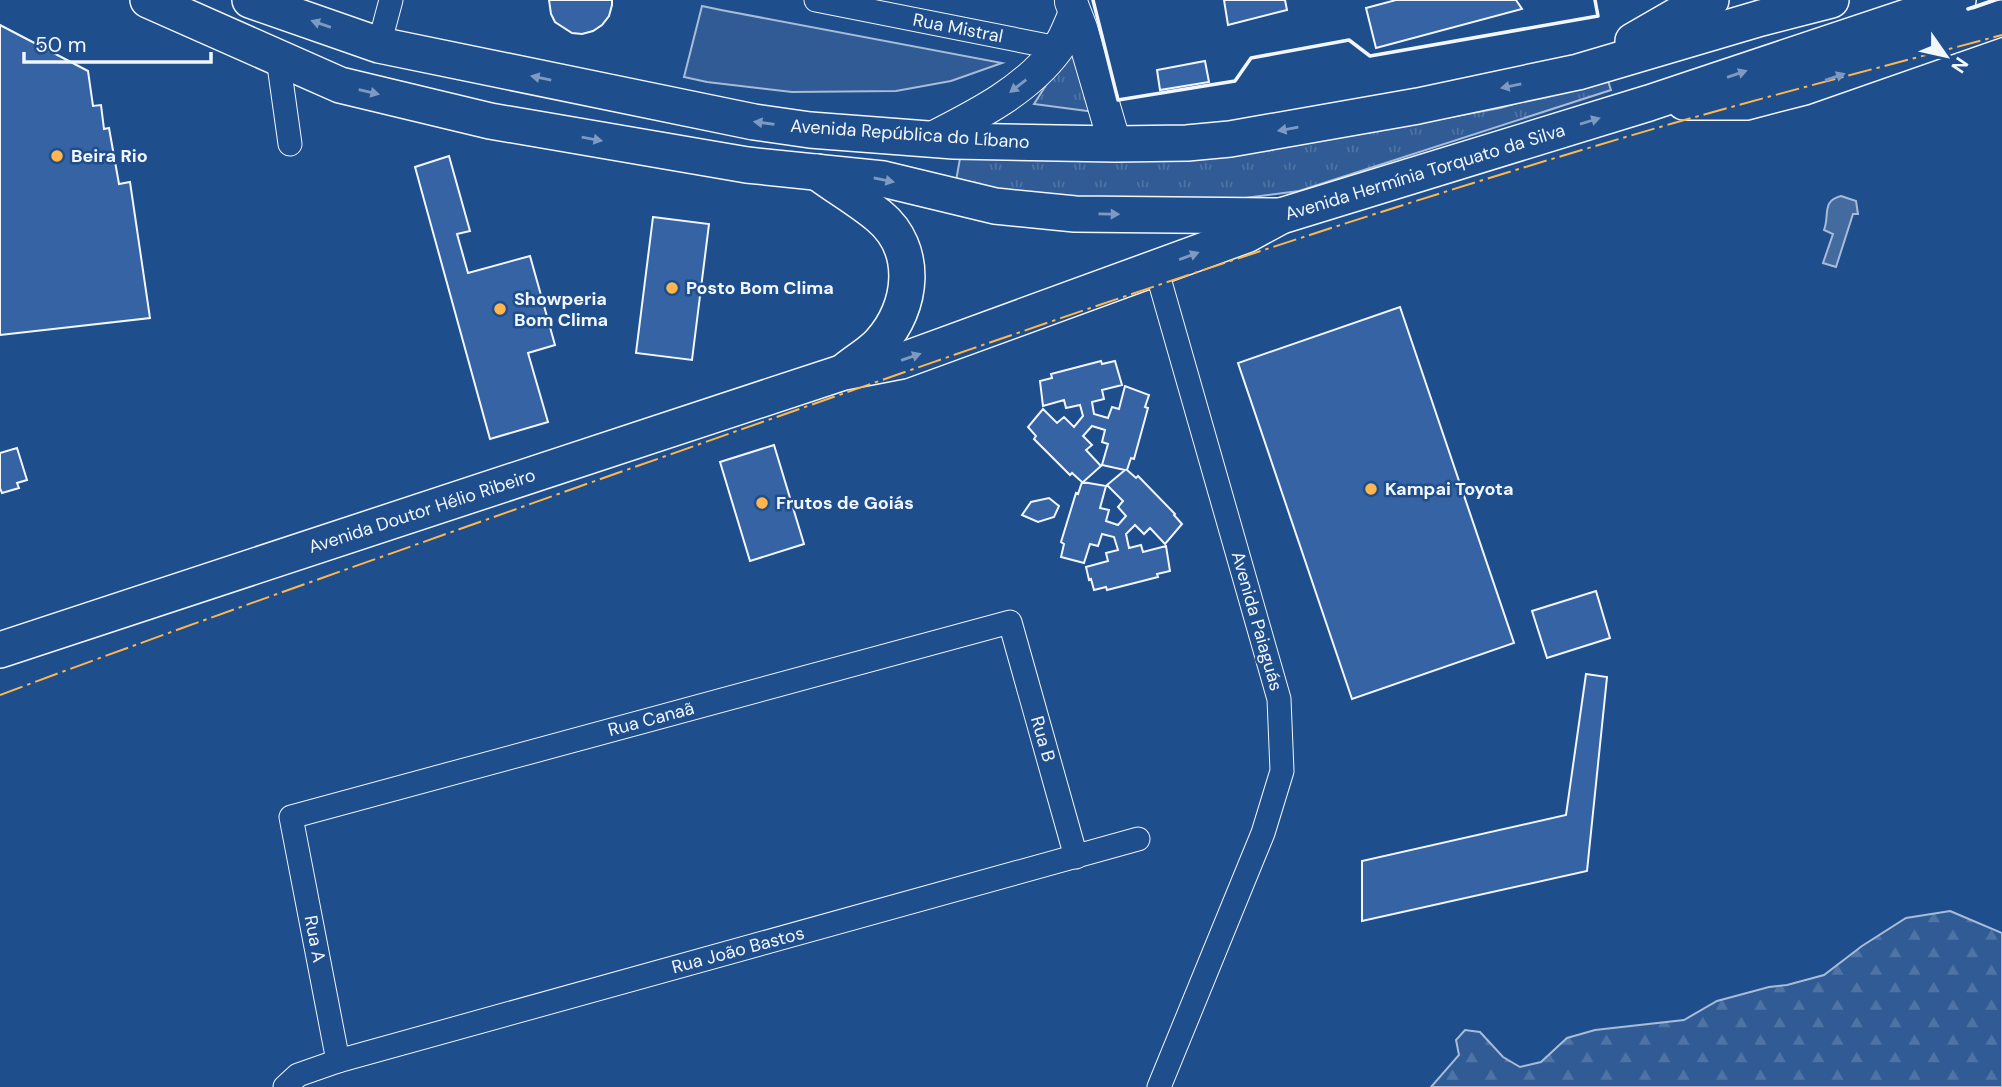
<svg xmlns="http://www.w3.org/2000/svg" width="2002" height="1087" viewBox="0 0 2002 1087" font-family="'DM Sans',sans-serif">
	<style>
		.grass { fill: url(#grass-tufts); stroke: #a8bbd7; stroke-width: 2 }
		.forest { fill: url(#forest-firs); stroke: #a8bbd7; stroke-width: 2 }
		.built { fill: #305b95; stroke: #a8bbd7; stroke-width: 2 }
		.water { fill: #446ba0; stroke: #a8bbd7; stroke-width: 2 }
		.building { fill: #3563a3; stroke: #f2f6ff; stroke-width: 2; fill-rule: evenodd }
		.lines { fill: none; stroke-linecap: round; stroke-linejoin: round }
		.street-casing { stroke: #f2f6ff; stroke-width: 25 }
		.secondary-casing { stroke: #f2f6ff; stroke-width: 34 }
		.primary-casing { stroke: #f2f6ff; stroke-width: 38 }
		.street { stroke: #1f4e8c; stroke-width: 23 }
		.secondary { stroke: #1f4e8c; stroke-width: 32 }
		.primary { stroke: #1f4e8c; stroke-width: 35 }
		.wall { stroke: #f2f6ff; stroke-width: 3.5 }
		.power { stroke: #ffb74d; stroke-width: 2; stroke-dasharray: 24 5 3.5 5; stroke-linecap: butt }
		.oneway { fill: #7e9ac0 }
		.poi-dot { fill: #ffb74d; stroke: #1f4e8c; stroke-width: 2.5 }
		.labels { text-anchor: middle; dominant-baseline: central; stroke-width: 5; stroke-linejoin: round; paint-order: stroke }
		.street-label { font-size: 18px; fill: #f2f6ff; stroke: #1f4e8c }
		.poi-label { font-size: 18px; font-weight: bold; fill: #f2f6ff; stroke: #1f4e8c; text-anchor: start }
	</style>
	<defs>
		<pattern id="grass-tufts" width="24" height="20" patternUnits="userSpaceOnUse" patternTransform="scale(1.75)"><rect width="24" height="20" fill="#305b95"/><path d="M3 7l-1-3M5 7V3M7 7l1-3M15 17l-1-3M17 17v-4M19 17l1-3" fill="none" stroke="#4e73a5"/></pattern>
		<pattern id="forest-firs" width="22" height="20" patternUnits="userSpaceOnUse" patternTransform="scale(1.75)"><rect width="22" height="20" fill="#305b95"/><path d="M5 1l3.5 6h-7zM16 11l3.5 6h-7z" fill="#4e73a5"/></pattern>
	</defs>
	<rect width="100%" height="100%" fill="#1f4e8c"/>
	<g class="grass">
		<polygon points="1069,42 1095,112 1034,104 1052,76"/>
		<polygon points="1607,78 1611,90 1299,191 1205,203 1091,200 1001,191 956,181 962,147 1353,135 1500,108"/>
	</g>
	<polygon class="forest" points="1950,911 2002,933 2002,1087 1431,1087 1459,1055 1456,1040 1465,1030 1480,1032 1503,1057 1520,1067 1541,1062 1567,1038 1595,1030 1684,1020 1717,1001 1769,987 1787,985 1824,975 1862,946 1906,918"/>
	<polygon class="built" points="702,6 721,10 1002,63 951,81 896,91 792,92 707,82 684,77"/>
	<path class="water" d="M1841,196l15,5 2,13h-5l-17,53 -13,-4 10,-29 -9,-4c6,-15 -3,-29 17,-34z"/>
	<g class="building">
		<polygon points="549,0 612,0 612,5 609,16 602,25 593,31 582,34 572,33 555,22 551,14"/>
		<polygon points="1224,0 1285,0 1287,10 1228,25"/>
		<polygon points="1396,0 1516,0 1522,9 1376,48 1366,8"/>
		<polygon points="0,25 88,71 93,106 101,105 104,129 109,128 119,184 130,182 150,318 0,335"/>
		<polygon points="1205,61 1209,82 1160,90 1157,70"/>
		<polygon points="449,156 470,231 457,234 468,273 530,256 555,345 528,353 548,422 490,439 415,167"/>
		<polygon points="653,217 709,224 692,360 636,353"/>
		<polygon points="1400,307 1514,643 1352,699 1238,363"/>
		<path d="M1101,361l1,3 13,-3 7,24 -20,5 2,9 -12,3 2,12 14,4 4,-11 7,2 6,-23 24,9 -4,12 3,1 -14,51 -3,-1 -4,12 9,8 2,-2 37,38 -1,1 8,9 -17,20 -15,-16 -6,6 -9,-9 -9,9 3,14 12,-3 2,7 23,-6 4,25 -13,3 1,3 -51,13 -1,-3 -12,3 -3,-11 -2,1 -3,-13 22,-6 -2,-8 12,-3 -4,-13 -12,-3 -4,12 -8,-2 -6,19 -23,-6 3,-13 -3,-2 15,-49 2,1 4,-12 -10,-9 -2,2 -36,-36 2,-3 -8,-9 15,-18 14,14 7,-6 10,10 9,-11 -3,-11 -14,3 -2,-8 -21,6 -3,-25 12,-3 -1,-4zM1092,426l13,4 -3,12 6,2 -6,21 23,5 -18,15 16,16 -5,6 8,9 -8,9 -12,-4 3,-11 -9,-2 6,-22 -23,-4 18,-16 -15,-16 6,-5 -9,-9z"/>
		<polygon points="774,445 804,544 750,561 720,462"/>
		<polygon points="17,448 27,480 17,483 19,488 2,493 0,488 0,453"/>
		<polygon points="1049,498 1059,506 1054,517 1038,522 1022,515 1031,502"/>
		<polygon points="1596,591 1610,638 1547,658 1532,611"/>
		<polygon points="1586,674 1607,677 1587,871 1362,921 1362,861 1566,815"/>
	</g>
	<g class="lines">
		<defs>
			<g id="street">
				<polyline points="816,0 1058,48"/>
				<polyline points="379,45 391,0"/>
				<polyline points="278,58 290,144"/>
				<polyline points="1156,268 1279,699 1282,771 1263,833 1159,1087"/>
				<polyline points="338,1061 291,817 1010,622 1076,857"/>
				<polyline points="285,1087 298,1075 338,1061 1138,839"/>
			</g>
			<g id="secondary">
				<polyline points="1071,2 1081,28 1115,144"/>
				<path d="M930,139c45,-23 96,-48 127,-90 8,-10 12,-23 17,-34"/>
			</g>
			<g id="primary">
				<polyline points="148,0 340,85 490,121 747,165 883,179 995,206 1075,214 1280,216"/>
				<polyline points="250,0 379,45 754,122 810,130 954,141 1115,144 1187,143 1230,139 1418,106 1578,72 1761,18 1831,0"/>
				<polyline points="1633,41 1678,15 1711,0"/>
				<polyline points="1684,102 1746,102 1804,87 2002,18"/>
				<path d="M817,172c20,15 43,28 62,44 40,33 34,91 1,127 -9,10 -23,18 -34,27"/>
				<polyline points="0,650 844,372 901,361 1246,235 1281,216 1649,103 1958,0"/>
			</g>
		</defs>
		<use href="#street" class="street-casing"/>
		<use href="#secondary" class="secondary-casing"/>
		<use href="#primary" class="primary-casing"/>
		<use href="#street" class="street"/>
		<use href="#secondary" class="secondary"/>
		<use href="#primary" class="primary"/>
		<g class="wall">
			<polyline points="1093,0 1118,100 1235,81 1251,58 1349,40 1370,56 1598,16 1595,0"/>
			<polyline points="1968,9 1994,0"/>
		</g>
		<path class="power" d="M0,695c192,-72 385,-139 578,-208 363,-128 727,-258 1096,-364 109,-31 219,-59 328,-88"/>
	</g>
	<defs><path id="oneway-solid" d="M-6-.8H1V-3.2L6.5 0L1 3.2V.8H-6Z" transform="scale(1.75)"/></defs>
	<g class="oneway">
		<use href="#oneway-solid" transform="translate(321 24) rotate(-161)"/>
		<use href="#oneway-solid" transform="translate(1737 74) rotate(-19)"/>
		<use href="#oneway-solid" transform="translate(1835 77) rotate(-19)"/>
		<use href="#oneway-solid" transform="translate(541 78) rotate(-168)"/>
		<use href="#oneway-solid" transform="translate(1018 86) rotate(142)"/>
		<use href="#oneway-solid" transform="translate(1511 86) rotate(168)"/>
		<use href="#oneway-solid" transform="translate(369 92) rotate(13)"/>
		<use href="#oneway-solid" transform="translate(1590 121) rotate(-17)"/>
		<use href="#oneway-solid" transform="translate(764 123) rotate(-172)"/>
		<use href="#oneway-solid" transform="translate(1288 129) rotate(170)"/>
		<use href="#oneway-solid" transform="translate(592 139) rotate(10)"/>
		<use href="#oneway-solid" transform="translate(884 180) rotate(12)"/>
		<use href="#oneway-solid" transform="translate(1109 214) rotate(1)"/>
		<use href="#oneway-solid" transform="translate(1189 256) rotate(-20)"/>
		<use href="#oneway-solid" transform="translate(911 357) rotate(-19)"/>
	</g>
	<g class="poi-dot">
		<circle cx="57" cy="156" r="7"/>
		<circle cx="672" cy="288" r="7"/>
		<circle cx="500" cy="309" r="7"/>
		<circle cx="1371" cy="489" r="7"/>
		<circle cx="762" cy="503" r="7"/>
	</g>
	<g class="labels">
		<g class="street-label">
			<text transform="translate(958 28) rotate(11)">Rua Mistral</text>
			<text transform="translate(910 134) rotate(4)">Avenida República do Líbano</text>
			<text transform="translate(1425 172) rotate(-17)">Avenida Hermínia Torquato da Silva</text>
			<text transform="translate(422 511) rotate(-18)">Avenida Doutor Hélio Ribeiro</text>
			<text transform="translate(1257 621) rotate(74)">Avenida Paiaguás</text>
			<text transform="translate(651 719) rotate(-15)">Rua Canaã</text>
			<text transform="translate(1043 739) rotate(74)">Rua B</text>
			<text transform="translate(315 939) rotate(79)">Rua A</text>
			<text transform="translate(738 950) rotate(-15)">Rua João Bastos</text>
		</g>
		<g class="poi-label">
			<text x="71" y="156">Beira Rio</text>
			<text x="686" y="288">Posto Bom Clima</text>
			<text x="514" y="299">Showperia<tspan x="514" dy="21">Bom Clima</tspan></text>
			<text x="1385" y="489">Kampai Toyota</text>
			<text x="776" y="503">Frutos de Goiás</text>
		</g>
	</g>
	<g transform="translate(1946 56) rotate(124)" stroke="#1f4e8c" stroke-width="5" paint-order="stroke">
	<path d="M0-5L12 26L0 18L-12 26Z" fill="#f2f6ff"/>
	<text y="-10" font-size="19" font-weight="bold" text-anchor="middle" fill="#f2f6ff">N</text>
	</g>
	<path d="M24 52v10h187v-10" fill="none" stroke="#f2f6ff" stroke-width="3.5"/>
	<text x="35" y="52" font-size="21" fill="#f2f6ff" stroke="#1f4e8c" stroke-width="5" paint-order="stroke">50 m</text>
</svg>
